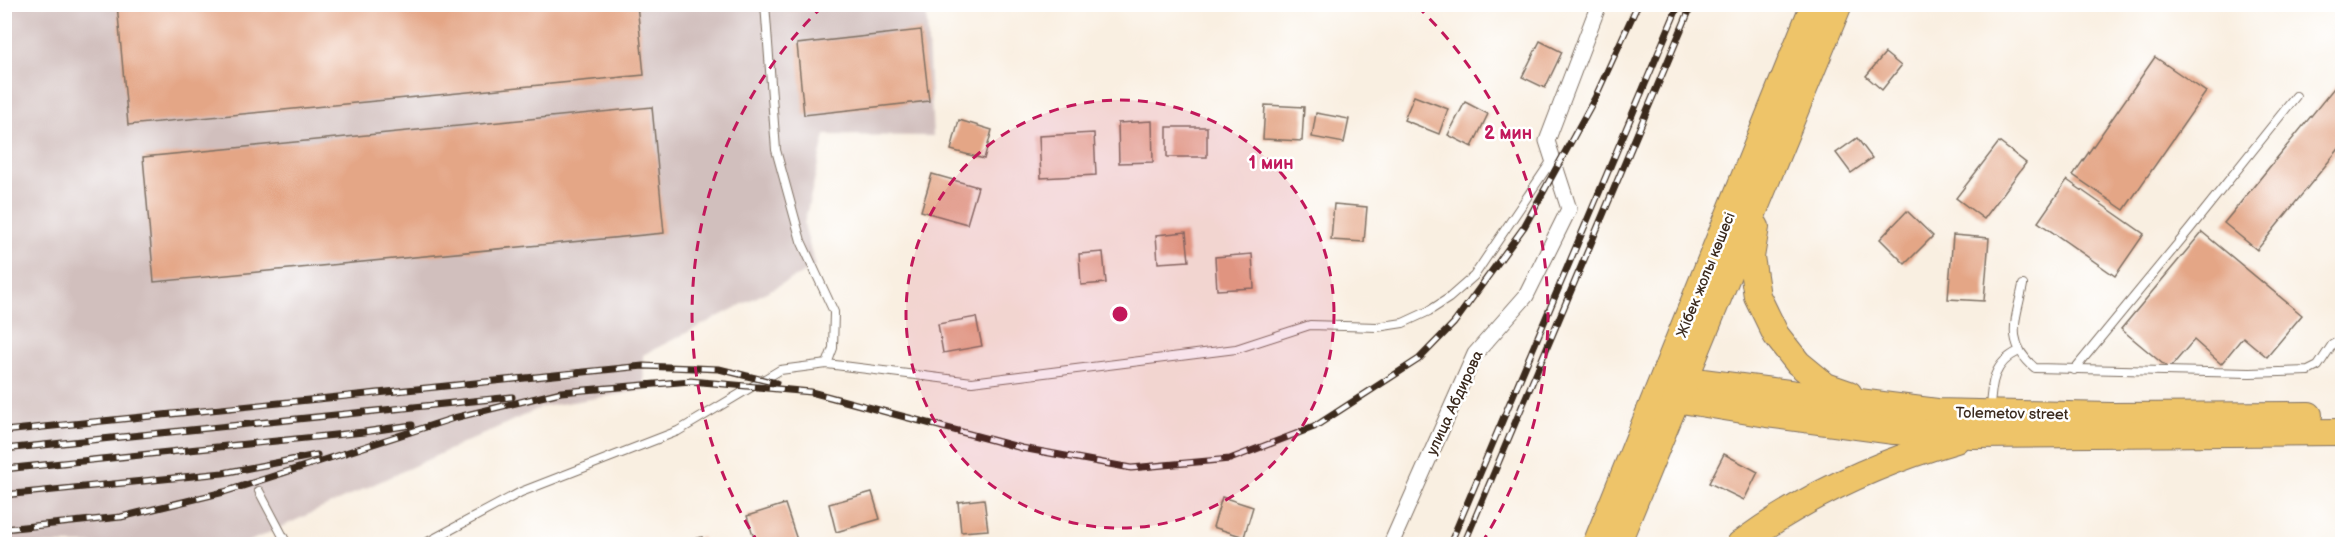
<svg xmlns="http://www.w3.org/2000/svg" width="2347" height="549" viewBox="0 0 2347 549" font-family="'Balsamiq Sans',sans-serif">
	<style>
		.industrial { fill: #d1bfbd }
		.building { fill: #e4a686 }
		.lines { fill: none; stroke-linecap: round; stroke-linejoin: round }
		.lane-casing { stroke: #7e6f62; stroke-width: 10 }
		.street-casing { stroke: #7e6f62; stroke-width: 17 }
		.primary-casing { stroke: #7e6f62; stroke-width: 28 }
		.lane { stroke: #fff; stroke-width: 8 }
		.street { stroke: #fff; stroke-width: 15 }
		.primary { stroke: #eec469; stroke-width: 26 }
		.rail-casing { stroke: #3b2a1e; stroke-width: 7 }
		.rail { stroke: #fff; stroke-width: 4.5; stroke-dasharray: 14; stroke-linecap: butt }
		.ring { fill: none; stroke: #c2185b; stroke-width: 3; stroke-dasharray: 10 8 }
		.labels { text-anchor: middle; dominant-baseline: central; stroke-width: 5; stroke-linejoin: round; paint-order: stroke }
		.street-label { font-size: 15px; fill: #3b2a1e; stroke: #fff }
		.centre { fill: #c2185b; stroke: #fff; stroke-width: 3 }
		.ring-label { font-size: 18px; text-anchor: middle; font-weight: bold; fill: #c2185b; stroke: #fff; stroke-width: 5; stroke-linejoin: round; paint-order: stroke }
	</style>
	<rect width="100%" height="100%" fill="#fff"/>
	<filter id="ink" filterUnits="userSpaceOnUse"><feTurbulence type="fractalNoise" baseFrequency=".0167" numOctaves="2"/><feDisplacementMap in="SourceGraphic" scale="12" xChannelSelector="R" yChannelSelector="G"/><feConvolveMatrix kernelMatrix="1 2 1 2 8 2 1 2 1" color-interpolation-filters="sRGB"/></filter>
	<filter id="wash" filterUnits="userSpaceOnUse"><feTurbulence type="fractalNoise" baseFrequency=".008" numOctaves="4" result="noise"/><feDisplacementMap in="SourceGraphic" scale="24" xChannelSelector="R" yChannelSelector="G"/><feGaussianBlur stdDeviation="1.35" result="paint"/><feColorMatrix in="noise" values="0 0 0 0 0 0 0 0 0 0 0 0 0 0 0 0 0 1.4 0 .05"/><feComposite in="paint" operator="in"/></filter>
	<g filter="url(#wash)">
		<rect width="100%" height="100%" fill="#f9efe1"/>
		<polygon class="industrial" points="4,5 926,5 933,136 825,135 804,224 815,267 643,355 644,390 542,407 244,544 5,544"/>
		<g id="blocks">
			<g class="building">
				<polygon points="117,4 637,4 644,75 128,125"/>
				<polygon points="790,4 846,4 846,6 790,11"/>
				<polygon points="921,30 929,101 804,115 797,44"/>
				<polygon points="1540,41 1562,52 1545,88 1522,77"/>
				<polygon points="1885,53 1901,66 1882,90 1866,76"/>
				<polygon points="2155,57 2206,92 2124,210 2073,175"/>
				<polygon points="2342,78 2342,145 2257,250 2224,223"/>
				<polygon points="1414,96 1448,109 1439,134 1404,120"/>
				<polygon points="1465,102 1488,114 1472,147 1448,135"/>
				<polygon points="1265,105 1304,107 1302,141 1263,139"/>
				<polygon points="652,107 664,233 154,282 143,157"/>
				<polygon points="1316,113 1349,119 1344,143 1312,137"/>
				<polygon points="959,120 992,130 984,159 951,150"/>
				<polygon points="1152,121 1153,162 1119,163 1118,123"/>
				<rect x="1167" y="127" width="40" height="30"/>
				<polygon points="1094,133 1096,175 1041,178 1039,136"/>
				<polygon points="1857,138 1872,158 1851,173 1836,153"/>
				<polygon points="1999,142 2026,163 1984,219 1956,198"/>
				<polygon points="932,174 978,187 967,224 921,211"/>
				<polygon points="2067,180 2144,234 2115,276 2038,222"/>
				<polygon points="1334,204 1367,207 1364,242 1331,240"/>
				<polygon points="1907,211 1933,236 1905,264 1880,239"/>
				<polygon points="1186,232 1189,261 1158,263 1156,235"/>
				<polygon points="2202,232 2302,315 2267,357 2243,337 2221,364 2194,340 2169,369 2121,329"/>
				<polygon points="1953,235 1989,238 1984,301 1948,299"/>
				<polygon points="1103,252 1106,283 1081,285 1079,254"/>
				<polygon points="1252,254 1254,288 1217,290 1215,257"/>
				<polygon points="976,317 982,346 943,353 938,324"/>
				<polygon points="1724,454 1758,472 1744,500 1709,483"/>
				<polygon points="872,492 880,519 836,532 829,504"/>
				<polygon points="1222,497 1253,507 1244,537 1213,527"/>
				<polygon points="984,499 988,530 961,532 958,502"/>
				<polygon points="785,504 798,543 756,544 747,516"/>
				<polygon points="702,537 704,544 676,544"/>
			</g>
		</g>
	</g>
	<g filter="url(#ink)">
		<use href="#blocks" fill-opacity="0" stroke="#7e6f62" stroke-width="1.5"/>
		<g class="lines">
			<defs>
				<g id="lane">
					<polyline points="765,4 776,150 801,241 834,312 833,348 827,364"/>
					<path d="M2023,285c-7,35 -19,57 12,83l215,5 58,-2 10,-5 14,-21 10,-6"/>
					<polyline points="2074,370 2189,230 2296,96"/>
					<path d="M1990,410c1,-26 3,-47 29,-59"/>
					<polyline points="259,491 287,544"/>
					<polyline points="424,544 521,492 678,431 780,370 827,364 972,382 1236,349 1310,325 1377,327 1403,323 1429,311 1449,298 1474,276 1552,160"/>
				</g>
				<polyline id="street" points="1391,544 1475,354 1526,296 1569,209 1547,141 1599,4"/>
				<g id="primary">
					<polyline points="1756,227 1751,257 1757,296 1776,335 1798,363 1826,386 1849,394"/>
					<polyline points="1664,377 1937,412 2111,416 2309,415"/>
					<polyline points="1657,396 1767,414 1894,431 1971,435 2342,432"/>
					<polyline points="1596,544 1814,4"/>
					<polyline points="1617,544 1839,4"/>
					<path d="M1740,544c64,-47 140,-82 216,-104"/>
				</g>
			</defs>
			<use href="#lane" class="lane-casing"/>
			<use href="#street" class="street-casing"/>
			<use href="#primary" class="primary-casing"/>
			<use href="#lane" class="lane"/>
			<use href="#street" class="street"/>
			<use href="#primary" class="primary"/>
			<defs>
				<g id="rail">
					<polyline points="4,431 643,366 719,369 776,383"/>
					<polyline points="4,449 512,397"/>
					<polyline points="4,469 364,432 412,425"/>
					<polyline points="4,495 223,473 317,455"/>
					<polyline points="4,529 121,517 224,492 454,418 561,392 691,381 811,392 1022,448 1131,468 1230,459 1314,427 1419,359 1454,323 1524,227 1595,98 1638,4"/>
					<polyline points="1450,544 1679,4"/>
					<polyline points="1464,544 1692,4"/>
				</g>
			</defs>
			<use href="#rail" class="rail-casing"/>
			<use href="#rail" class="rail"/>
		</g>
	</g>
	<circle cx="1120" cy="314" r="214" fill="#c2185b" fill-opacity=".12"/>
	<g class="ring">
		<circle cx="1120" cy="314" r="214"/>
		<path d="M759 544A428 428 0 0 1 823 6M1417 6A428 428 0 0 1 1481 544"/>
	</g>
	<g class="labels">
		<g class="street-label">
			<text transform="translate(1706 275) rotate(-68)">Жібек жолы көшесі</text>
			<text transform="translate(1455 403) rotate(-65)">улица Абдирова</text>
			<text transform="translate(2012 414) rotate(1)">Tolemetov street</text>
		</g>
	</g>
	<circle cx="1120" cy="314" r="9" class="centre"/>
	<g class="ring-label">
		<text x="1508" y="139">2 мин</text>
		<text x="1271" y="169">1 мин</text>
	</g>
	<rect width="2347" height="549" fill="none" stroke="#fff" stroke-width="24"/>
</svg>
